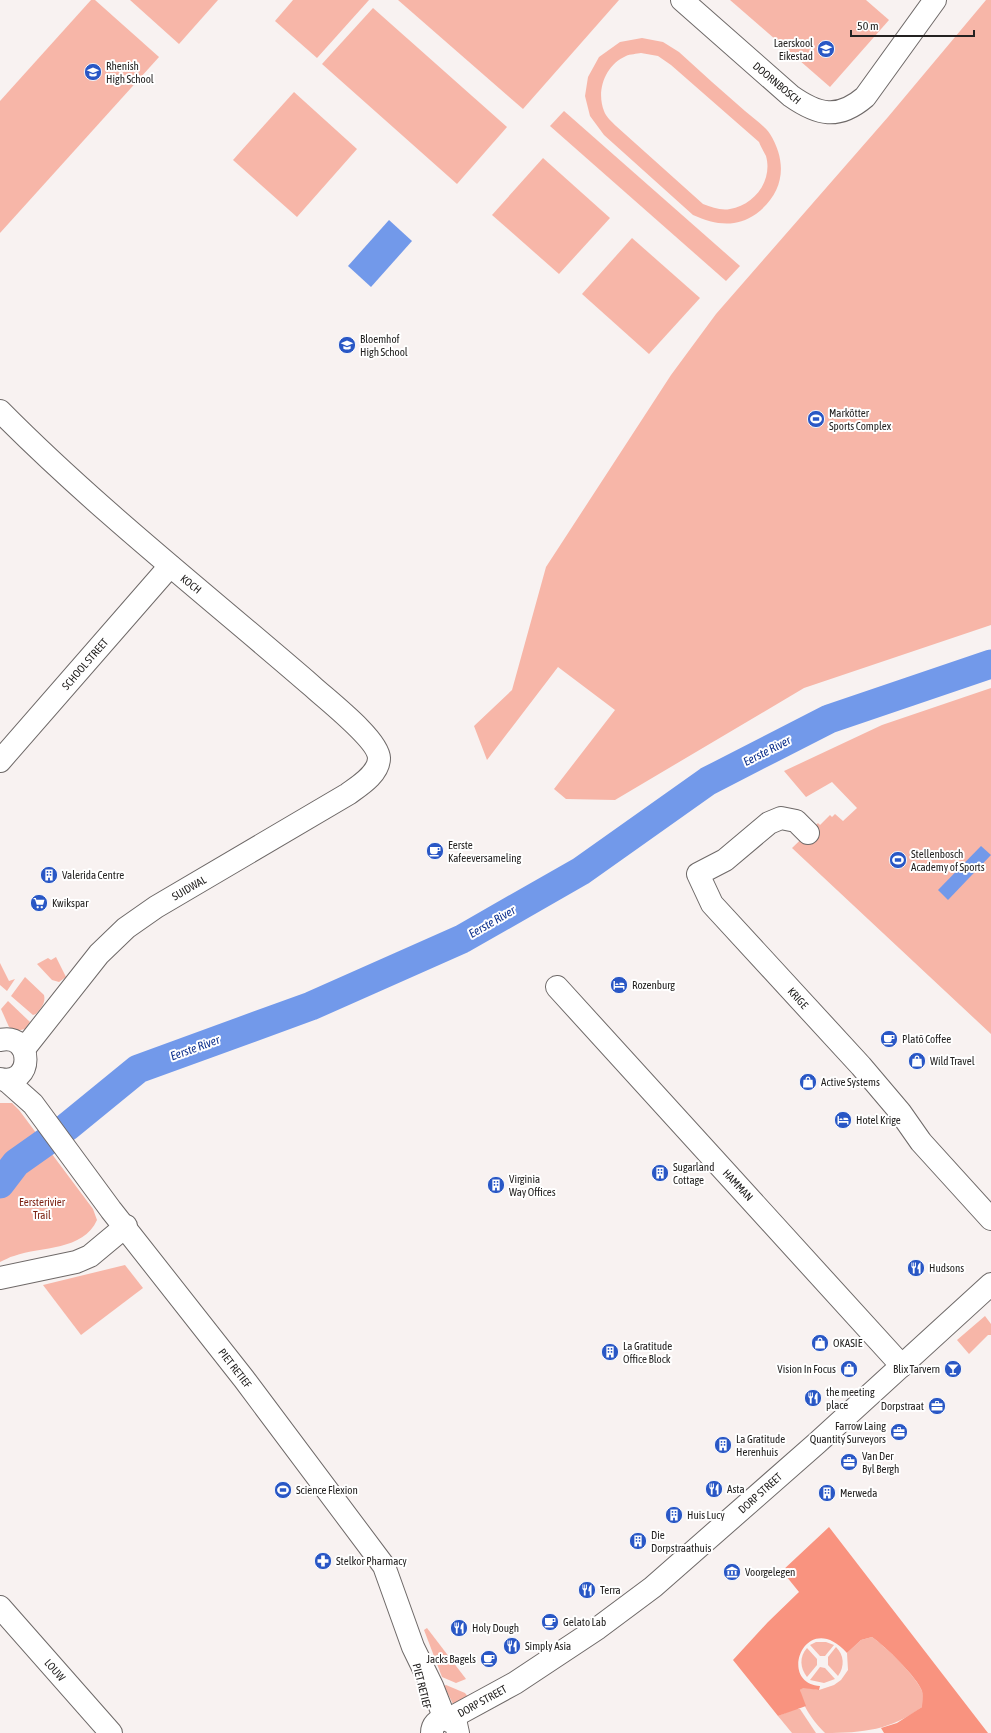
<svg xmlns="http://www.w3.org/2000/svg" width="991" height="1733" viewBox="0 0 991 1733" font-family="'Asap Condensed',sans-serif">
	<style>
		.green { fill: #f7b6a8; fill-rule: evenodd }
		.forest { fill: #f9937f }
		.water { fill: #7299ea }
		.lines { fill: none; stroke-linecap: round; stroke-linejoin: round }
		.river { stroke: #7299ea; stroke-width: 29 }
		.minor-casing { stroke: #6e6968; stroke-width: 24 }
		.minor { stroke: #fff; stroke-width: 22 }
		.labels { text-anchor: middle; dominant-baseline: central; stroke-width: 4; stroke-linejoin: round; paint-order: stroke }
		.poi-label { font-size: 11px; fill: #242221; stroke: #fff; text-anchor: start }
		.street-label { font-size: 11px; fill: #242221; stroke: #fff }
		.park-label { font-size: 11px; fill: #7c2213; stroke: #fff }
		.water-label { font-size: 12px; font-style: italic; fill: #0e318d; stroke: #fff }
	</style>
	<rect width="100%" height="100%" fill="#f8f2f1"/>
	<g class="green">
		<polygon points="91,0 95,0 159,57 0,233 0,101"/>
		<polygon points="130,0 218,0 179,44"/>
		<polygon points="293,0 369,0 317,58 275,21"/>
		<polygon points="398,0 619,0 523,109"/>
		<polygon points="730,0 866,0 889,20 830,87"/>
		<polygon points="986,0 991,0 991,625 804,688 615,800 566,799 554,789 615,710 558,667 487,760 474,726 512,690 546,567 671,375 716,314 888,117"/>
		<polygon points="373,8 507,127 457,184 322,64"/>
		<path d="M642,38l21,4 16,10c22,20 44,40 66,59 8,7 19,14 25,23 18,29 14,59 -14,80 -20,14 -41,11 -63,1l-89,-80 -14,-19 -5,-20 3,-19 11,-20 21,-15zM641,53l17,3 13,9 88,77c2,5 5,10 7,14 7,25 -12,49 -36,53 -9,2 -18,-2 -27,-5l-87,-78c-4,-4 -10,-9 -12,-15 -8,-20 1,-46 22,-55 4,-2 11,-2 15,-3z"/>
		<polygon points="294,92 357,149 297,217 233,160"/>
		<polygon points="564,111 740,266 726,281 550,126"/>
		<polygon points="543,158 610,218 559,274 492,215"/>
		<polygon points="632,238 700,298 649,354 582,294"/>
		<polygon points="991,688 991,1034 792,848 818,823 820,825 830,815 832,817 835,814 843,821 857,808 832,782 806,797 784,771 882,725"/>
		<polygon points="56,957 66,977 59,982 52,980 37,964 48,958 51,960"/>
		<polygon points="0,963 9,981 15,979 7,991 0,985"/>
		<path d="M25,977l19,18c2,8 -3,13 -8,19l-3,1 -22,-19z"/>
		<polygon points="8,1001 30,1022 25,1029 16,1031 9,1027 1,1009"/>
		<path d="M0,1103h12l7,7 74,99 4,11c-14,31 -55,26 -83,36 -5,1 -9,4 -14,6z"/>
		<polygon points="125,1265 143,1288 81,1335 43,1285"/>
		<polygon points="985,1316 991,1324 991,1335 988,1335 969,1354 957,1340"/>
		<polygon points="427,1628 466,1679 456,1683 442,1677 424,1630"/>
		<path d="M872,1637c13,9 44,39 50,54 1,4 0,11 0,16 -31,23 -59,26 -97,26 -11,-11 -24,-28 -25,-43l3,-3 16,3 15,-5 7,-5 7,-10 -1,-17 14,-13z"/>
		<polygon points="816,1642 826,1642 834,1645 825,1656 820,1656 810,1645"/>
		<path d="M836,1647c8,8 9,19 2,29l-10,-11v-8z"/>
		<path d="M807,1648l10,11v6l-10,12c-7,-9 -8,-20 0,-29z"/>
		<polygon points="820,1667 825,1668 835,1679 824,1683 810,1680"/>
		<polygon points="446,1685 465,1693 468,1697 454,1706 444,1686"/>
		<polygon points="795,1709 800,1709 816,1733 792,1733 778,1716"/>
	</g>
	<path class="forest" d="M829,1527l159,206h-104l-3,-5 16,-5 25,-16c0,-4 1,-12 0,-16 -5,-14 -37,-45 -50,-54l-11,3 -14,13c-41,-46 -71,30 -27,33l-1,4 -16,-2 -3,2 6,16 -28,10 -45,-56 35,-38 31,-30 -17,-21z"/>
	<g class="water">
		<polygon points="389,220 412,241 371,287 348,266"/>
		<polygon points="981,846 991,855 948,900 938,890"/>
	</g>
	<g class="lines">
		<polyline class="river" points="0,1184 16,1163 67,1127 138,1069 311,1006 462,939 581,871 708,781 829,719 991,664"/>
		<defs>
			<g id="minor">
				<path d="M682,0l109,96c27,19 47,24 74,1l70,-97"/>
				<path d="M0,411c97,98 207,184 312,275 15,14 66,53 67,72 0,16 -20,28 -31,36l-192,113 -30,21 -27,26 -75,95"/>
				<polyline points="0,761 170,566"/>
				<polyline points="808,833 796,821 781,818 769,823 725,860 698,874 712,904 861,1066 900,1112 921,1142 991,1219"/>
				<polyline points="557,987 902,1366"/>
				<path d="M0,1040c34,-8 34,47 0,39"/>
				<polyline points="6,1080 33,1104 111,1210 244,1379 384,1566 413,1647 432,1686 445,1719"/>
				<polyline points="0,1278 76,1262 90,1256 126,1226"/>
				<polyline points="0,1607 111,1733"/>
				<polyline points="449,1719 515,1683 598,1628 653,1587 817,1443 991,1284"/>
				<path d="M432,1733c0,-8 5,-13 13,-14l11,5 2,9"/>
			</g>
		</defs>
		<use href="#minor" class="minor-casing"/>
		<use href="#minor" class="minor"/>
	</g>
	<defs>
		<symbol id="school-disc" viewBox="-11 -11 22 22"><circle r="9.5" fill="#2957c5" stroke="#fff"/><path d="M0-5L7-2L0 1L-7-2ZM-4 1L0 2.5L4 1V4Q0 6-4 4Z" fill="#fff"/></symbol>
		<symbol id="stadium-disc" viewBox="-11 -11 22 22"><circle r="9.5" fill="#2957c5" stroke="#fff"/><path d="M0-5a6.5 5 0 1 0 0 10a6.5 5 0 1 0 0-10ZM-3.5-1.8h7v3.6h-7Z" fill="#fff"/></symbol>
		<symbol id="cafe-disc" viewBox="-11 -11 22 22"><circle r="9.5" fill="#2957c5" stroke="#fff"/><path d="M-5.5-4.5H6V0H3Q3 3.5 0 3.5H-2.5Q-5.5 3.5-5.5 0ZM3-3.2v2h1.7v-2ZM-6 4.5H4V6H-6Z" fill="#fff"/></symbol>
		<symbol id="building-disc" viewBox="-11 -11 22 22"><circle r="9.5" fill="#2957c5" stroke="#fff"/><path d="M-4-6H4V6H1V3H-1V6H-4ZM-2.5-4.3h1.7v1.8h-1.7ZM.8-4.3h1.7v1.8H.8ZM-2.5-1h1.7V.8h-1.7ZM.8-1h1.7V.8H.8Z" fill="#fff"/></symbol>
		<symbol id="supermarket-disc" viewBox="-11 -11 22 22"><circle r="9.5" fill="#2957c5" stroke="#fff"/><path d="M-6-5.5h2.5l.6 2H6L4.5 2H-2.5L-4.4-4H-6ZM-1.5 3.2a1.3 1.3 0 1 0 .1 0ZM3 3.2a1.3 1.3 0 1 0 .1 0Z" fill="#fff"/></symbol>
		<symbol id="hotel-disc" viewBox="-11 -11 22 22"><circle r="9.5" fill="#2957c5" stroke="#fff"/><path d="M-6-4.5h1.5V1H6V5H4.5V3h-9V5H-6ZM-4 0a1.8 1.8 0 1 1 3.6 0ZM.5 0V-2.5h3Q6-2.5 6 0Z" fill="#fff"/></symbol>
		<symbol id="shop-disc" viewBox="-11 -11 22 22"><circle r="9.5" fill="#2957c5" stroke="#fff"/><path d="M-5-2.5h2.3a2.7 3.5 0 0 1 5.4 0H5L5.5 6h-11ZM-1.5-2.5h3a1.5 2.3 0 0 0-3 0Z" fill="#fff"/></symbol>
		<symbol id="restaurant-disc" viewBox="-11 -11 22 22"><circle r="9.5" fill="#2957c5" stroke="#fff"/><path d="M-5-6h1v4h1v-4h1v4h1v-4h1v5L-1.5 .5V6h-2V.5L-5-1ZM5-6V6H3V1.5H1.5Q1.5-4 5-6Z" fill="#fff"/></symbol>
		<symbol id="bar-disc" viewBox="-11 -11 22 22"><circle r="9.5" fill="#2957c5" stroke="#fff"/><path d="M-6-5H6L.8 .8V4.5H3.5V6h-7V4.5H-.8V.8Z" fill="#fff"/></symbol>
		<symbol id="office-disc" viewBox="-11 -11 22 22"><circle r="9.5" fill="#2957c5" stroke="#fff"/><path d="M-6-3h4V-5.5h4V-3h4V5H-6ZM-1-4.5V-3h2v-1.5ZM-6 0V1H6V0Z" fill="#fff"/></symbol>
		<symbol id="pharmacy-disc" viewBox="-11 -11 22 22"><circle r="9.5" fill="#2957c5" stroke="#fff"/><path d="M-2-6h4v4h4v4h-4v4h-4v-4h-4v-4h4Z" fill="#fff"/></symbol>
		<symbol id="museum-disc" viewBox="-11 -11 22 22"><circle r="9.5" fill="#2957c5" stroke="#fff"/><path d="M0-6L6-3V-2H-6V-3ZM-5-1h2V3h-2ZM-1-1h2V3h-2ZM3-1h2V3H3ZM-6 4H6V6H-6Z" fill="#fff"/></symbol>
	</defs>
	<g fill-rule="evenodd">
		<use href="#school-disc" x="816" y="39" width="20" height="20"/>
		<use href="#school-disc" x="83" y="62" width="20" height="20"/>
		<use href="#school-disc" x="337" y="335" width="20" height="20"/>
		<use href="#stadium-disc" x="806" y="409" width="20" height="20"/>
		<use href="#cafe-disc" x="425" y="841" width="20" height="20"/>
		<use href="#stadium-disc" x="888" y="850" width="20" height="20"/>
		<use href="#building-disc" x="39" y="865" width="20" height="20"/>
		<use href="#supermarket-disc" x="29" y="893" width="20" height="20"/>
		<use href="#hotel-disc" x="609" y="975" width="20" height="20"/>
		<use href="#cafe-disc" x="879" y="1029" width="20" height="20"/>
		<use href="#shop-disc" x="907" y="1051" width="20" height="20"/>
		<use href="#shop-disc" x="798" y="1072" width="20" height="20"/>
		<use href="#hotel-disc" x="833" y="1110" width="20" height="20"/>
		<use href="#building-disc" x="650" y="1163" width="20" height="20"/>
		<use href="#building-disc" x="486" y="1175" width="20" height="20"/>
		<use href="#restaurant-disc" x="906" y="1258" width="20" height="20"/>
		<use href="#shop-disc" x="810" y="1333" width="20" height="20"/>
		<use href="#building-disc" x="600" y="1342" width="20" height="20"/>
		<use href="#shop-disc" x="839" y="1359" width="20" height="20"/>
		<use href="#bar-disc" x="943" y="1359" width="20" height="20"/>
		<use href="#restaurant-disc" x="803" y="1388" width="20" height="20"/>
		<use href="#office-disc" x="927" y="1396" width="20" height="20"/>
		<use href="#office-disc" x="889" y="1422" width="20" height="20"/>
		<use href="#building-disc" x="713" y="1435" width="20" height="20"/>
		<use href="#office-disc" x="839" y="1452" width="20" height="20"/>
		<use href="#restaurant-disc" x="704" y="1479" width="20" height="20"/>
		<use href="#stadium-disc" x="273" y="1480" width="20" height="20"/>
		<use href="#building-disc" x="817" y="1483" width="20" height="20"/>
		<use href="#building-disc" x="664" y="1505" width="20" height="20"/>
		<use href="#building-disc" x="628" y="1531" width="20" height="20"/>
		<use href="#pharmacy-disc" x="313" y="1551" width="20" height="20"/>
		<use href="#museum-disc" x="722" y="1562" width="20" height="20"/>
		<use href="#restaurant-disc" x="577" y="1580" width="20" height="20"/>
		<use href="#cafe-disc" x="540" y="1612" width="20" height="20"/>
		<use href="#restaurant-disc" x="449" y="1618" width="20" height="20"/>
		<use href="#restaurant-disc" x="502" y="1636" width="20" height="20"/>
		<use href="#cafe-disc" x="479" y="1649" width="20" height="20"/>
	</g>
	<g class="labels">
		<g class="poi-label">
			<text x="813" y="43" text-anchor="end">Laerskool<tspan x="813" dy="13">Eikestad</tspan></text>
			<text x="106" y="66">Rhenish<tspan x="106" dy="13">High School</tspan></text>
			<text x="360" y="339">Bloemhof<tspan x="360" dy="13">High School</tspan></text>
			<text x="829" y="413">Markötter<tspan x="829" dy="13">Sports Complex</tspan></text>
			<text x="448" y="845">Eerste<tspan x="448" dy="13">Kafeeversameling</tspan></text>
			<text x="911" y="854">Stellenbosch<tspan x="911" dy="13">Academy of Sports</tspan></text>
			<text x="62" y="875">Valerida Centre</text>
			<text x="52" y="903">Kwikspar</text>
			<text x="632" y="985">Rozenburg</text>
			<text x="902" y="1039">Platō Coffee</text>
			<text x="930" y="1061">Wild Travel</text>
			<text x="821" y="1082">Active Systems</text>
			<text x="856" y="1120">Hotel Krige</text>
			<text x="673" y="1167">Sugarland<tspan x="673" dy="13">Cottage</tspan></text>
			<text x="509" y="1179">Virginia<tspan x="509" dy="13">Way Offices</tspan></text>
			<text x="929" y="1268">Hudsons</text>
			<text x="833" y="1343">OKASIE</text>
			<text x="623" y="1346">La Gratitude<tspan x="623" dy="13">Office Block</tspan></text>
			<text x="836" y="1369" text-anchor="end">Vision In Focus</text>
			<text x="940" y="1369" text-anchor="end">Blix Tarvern</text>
			<text x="826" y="1392">the meeting<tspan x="826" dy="13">place</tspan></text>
			<text x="924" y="1406" text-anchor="end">Dorpstraat</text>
			<text x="886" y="1426" text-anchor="end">Farrow Laing<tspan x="886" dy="13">Quantity Surveyors</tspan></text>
			<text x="736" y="1439">La Gratitude<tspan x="736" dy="13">Herenhuis</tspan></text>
			<text x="862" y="1456">Van Der<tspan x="862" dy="13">Byl Bergh</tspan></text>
			<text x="727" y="1489">Asta</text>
			<text x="296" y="1490">Science Flexion</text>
			<text x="840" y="1493">Merweda</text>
			<text x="687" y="1515">Huis Lucy</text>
			<text x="651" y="1535">Die<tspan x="651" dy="13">Dorpstraathuis</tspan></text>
			<text x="336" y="1561">Stelkor Pharmacy</text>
			<text x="745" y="1572">Voorgelegen</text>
			<text x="600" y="1590">Terra</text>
			<text x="563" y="1622">Gelato Lab</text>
			<text x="472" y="1628">Holy Dough</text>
			<text x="525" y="1646">Simply Asia</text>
			<text x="476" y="1659" text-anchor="end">Jacks Bagels</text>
		</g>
		<g class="street-label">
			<text transform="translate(777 83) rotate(40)">DOORNBOSCH</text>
			<text transform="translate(191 584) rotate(39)">KOCH</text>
			<text transform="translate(85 664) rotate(-49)">SCHOOL STREET</text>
			<text transform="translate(189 888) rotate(-30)">SUIDWAL</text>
			<text transform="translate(798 998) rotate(48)">KRIGE</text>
			<text transform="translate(738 1185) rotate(47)">HAMMAN</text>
			<text transform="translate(235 1368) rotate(52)">PIET RETIEF</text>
			<text transform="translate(760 1493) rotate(-42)">DORP STREET</text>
			<text transform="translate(55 1670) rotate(49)">LOUW</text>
			<text transform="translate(422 1686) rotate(76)">PIET RETIEF</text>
			<text transform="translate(482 1701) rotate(-29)">DORP STREET</text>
		</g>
		<g class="park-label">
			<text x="42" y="1202">Eersterivier<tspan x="42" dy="13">Trail</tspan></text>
		</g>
		<g class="water-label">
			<text transform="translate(767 751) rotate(-27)">Eerste River</text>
			<text transform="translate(492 922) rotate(-30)">Eerste River</text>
			<text transform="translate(195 1048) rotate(-20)">Eerste River</text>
		</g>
	</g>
	<path d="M851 30v6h123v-6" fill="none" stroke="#242221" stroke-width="2"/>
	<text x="857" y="30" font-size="12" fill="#242221" stroke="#ffffff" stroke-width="3" paint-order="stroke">50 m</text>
</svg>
